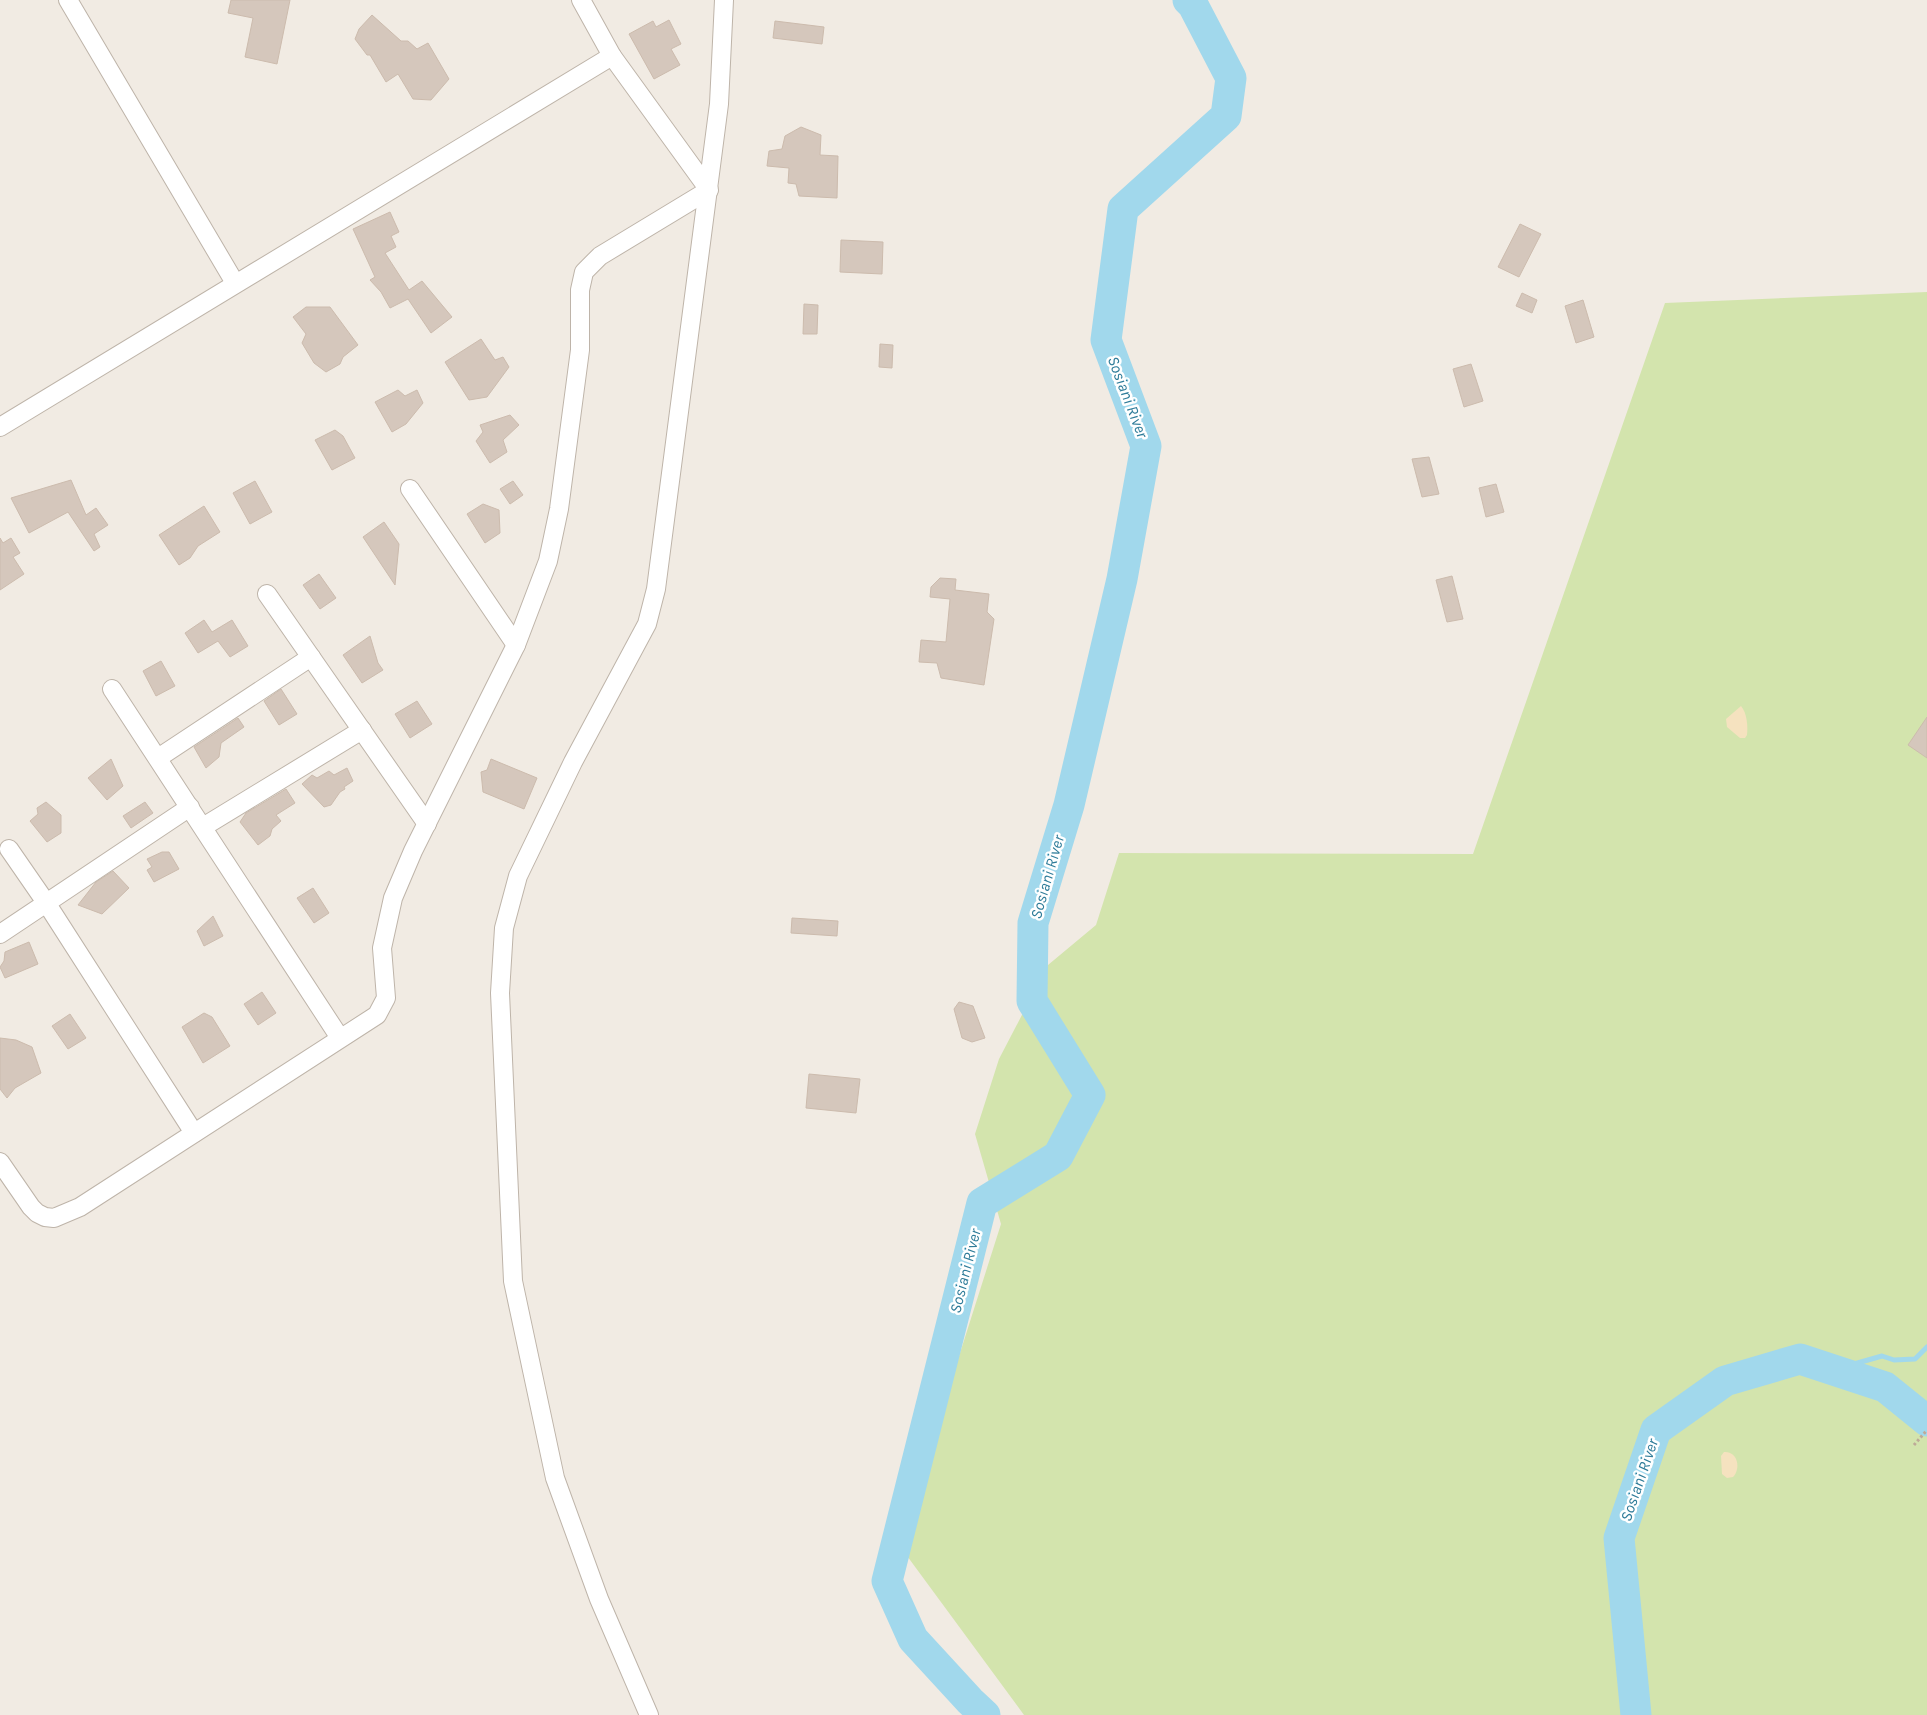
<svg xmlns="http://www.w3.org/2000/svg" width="1927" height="1715" viewBox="0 0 1927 1715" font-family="Karla,sans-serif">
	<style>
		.green { fill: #d3e4ad }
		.sand { fill: #f5e2bf }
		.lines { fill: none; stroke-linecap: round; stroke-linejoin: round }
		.stream { stroke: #a1d8ec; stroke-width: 5 }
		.river { stroke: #a1d8ec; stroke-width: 31 }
		.building { fill: #d5c7bc; stroke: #ccbbad }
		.minor-casing { stroke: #beb4a9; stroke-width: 20 }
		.path { stroke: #bdaa98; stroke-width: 3; stroke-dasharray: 2.5 2.5; stroke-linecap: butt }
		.minor { stroke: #fff; stroke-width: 18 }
		.labels { text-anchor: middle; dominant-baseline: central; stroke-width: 5; stroke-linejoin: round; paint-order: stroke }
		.water-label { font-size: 16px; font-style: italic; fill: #2f7c99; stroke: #fff }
	</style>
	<rect width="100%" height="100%" fill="#f1ebe3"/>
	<polygon class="green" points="1927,292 1927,1715 1024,1715 899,1545 1001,1224 975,1134 999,1059 1048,965 1096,925 1119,853 1473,854 1665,303"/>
	<g class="sand">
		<path d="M1741,706c6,7 7,20 6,29l-2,3h-5l-13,-11 -1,-8z"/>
		<path d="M1724,1452c14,-1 17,17 9,25l-6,1 -5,-4 -1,-18z"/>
	</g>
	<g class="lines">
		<polyline class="stream" points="1843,1374 1854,1364 1882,1356 1894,1360 1915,1359 1927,1347"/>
		<g class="river">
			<polyline points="985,1715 970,1701 913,1639 887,1581 982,1203 1058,1156 1090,1095 1032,1001 1033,923 1069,805 1122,579 1146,446 1106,340 1123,209 1226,116 1231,78 1193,5 1188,0"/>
			<polyline points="1636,1715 1619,1538 1656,1430 1725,1381 1800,1359 1885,1387 1927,1421"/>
		</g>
	</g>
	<g class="building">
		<polygon points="231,0 290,0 277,64 245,57 253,18 228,13"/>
		<polygon points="372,15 401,41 408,41 417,49 428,43 449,79 431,100 413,99 398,74 386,82 370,55 367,55 355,39 359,29"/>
		<polygon points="669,20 681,44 671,49 680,65 654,79 629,34 653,21 656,27"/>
		<polygon points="775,21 824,27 822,44 773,38"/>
		<polygon points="801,127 821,135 820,155 838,156 837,198 799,196 796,184 788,183 789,168 767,166 769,151 782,149 785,136"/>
		<polygon points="390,212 399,232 391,236 396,247 385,253 409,290 422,281 452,317 431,333 408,299 390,308 381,292 370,280 375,277 353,229"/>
		<polygon points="1520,224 1541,234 1519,277 1498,267"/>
		<polygon points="841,240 883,242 882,274 840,272"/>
		<polygon points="1522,293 1537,300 1532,313 1516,306"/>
		<polygon points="1583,300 1594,337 1576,343 1565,306"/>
		<polygon points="804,304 818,305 817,334 803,334"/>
		<polygon points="306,307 330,307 358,345 343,357 340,364 326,372 314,363 302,343 306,334 293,317"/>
		<polygon points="481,339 495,360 503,357 509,367 487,397 469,400 445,362"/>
		<polygon points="880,344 893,345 892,368 879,367"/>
		<polygon points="1471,364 1483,401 1464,407 1453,369"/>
		<polygon points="398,390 405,396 417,390 423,403 406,424 392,432 375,402"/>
		<polygon points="510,415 519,425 503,440 507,452 490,463 476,441 483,432 480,425"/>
		<polygon points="335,430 343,436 355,458 332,470 315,440"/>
		<polygon points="1429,457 1439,494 1422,497 1412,459"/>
		<polygon points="71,480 86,515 96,508 108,525 94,534 100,547 94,551 68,512 29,533 11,498"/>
		<polygon points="255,481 272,512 250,524 233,493"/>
		<polygon points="513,481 523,495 510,504 500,489"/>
		<polygon points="1496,484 1504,512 1486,517 1479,488"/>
		<polygon points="483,504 499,510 500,533 485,543 467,514"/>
		<polygon points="204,506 220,532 198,546 190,558 179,565 159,535"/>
		<polygon points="384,522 399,544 395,585 363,537"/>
		<polygon points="0,538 3,543 11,538 20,553 13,557 24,574 0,590"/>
		<polygon points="319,574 336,598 320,609 303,585"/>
		<polygon points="1452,576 1463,619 1447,622 1436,580"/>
		<polygon points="940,578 956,579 955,590 989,594 987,612 994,619 984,685 941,678 937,663 919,662 921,640 946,642 950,599 930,597 931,587"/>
		<polygon points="204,620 212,632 232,620 248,646 230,657 218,641 198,653 185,633"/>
		<polygon points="370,636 378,663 383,670 362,683 343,655"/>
		<polygon points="161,661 175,686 156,696 143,671"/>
		<polygon points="281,689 297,714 279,725 264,701"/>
		<polygon points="417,701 432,724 410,738 395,714"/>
		<polygon points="1927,717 1927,758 1908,745"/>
		<polygon points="238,718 244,727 221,743 219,757 206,768 194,747"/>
		<polygon points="111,759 123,786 107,800 88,778"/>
		<polygon points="491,759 537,778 524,809 483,792 481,772 487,770"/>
		<polygon points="347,768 353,781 344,787 345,789 340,792 331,805 324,807 302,784 312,775 317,778 329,771 334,775"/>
		<polygon points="286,789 295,803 276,815 281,821 272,829 270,836 258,845 240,822 246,813"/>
		<polygon points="46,802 61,815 61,833 47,842 30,821 38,814 37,808"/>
		<polygon points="145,802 153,813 131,828 123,816"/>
		<polygon points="162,852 169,852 179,869 154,882 147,870 152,867 147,859"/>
		<polygon points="113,871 129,888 102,914 78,905 96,882"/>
		<polygon points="313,888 329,913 314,923 297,898"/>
		<polygon points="213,916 223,936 204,946 197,931"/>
		<polygon points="792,918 838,921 837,936 791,933"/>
		<polygon points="29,942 38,964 5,978 0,967 4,961 5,952"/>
		<polygon points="262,992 276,1013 258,1025 244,1004"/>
		<polygon points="959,1002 973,1006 985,1038 972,1042 962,1038 954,1009"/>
		<polygon points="204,1013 212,1017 230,1046 203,1063 182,1027"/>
		<polygon points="70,1014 86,1038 68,1049 52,1026"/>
		<polygon points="0,1038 16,1040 32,1047 41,1073 15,1088 7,1098 0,1089"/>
		<polygon points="809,1074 860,1079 856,1113 806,1108"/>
	</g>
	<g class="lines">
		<defs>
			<g id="minor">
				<polyline points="68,0 235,283"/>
				<polyline points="0,427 612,56 581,0"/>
				<polyline points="410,489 516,645"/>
				<polyline points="267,594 427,824"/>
				<polyline points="112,689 340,1038"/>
				<polyline points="158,758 311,657"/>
				<polyline points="203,827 362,730"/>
				<polyline points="9,849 47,904 194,1133"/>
				<polyline points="0,934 190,807"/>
				<polyline points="0,1162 31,1207 37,1213 45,1217 54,1218 80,1207 377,1015 386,998 382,948 393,898 413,851 516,645 548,561 559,509 580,350 580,290 584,272 600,256 709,190 612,56"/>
				<polyline points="649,1715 599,1599 555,1478 513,1281 500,993 504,928 518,876 573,762 647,624 656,589 719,104 724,0"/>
			</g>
		</defs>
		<use href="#minor" class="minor-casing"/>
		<polyline class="path" points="1914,1445 1927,1430"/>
		<use href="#minor" class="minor"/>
	</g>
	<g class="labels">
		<g class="water-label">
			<text transform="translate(1128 397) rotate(69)">Sosiani River</text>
			<text transform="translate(1047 877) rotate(-74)">Sosiani River</text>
			<text transform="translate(965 1271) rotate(-76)">Sosiani River</text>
			<text transform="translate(1639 1480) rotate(-71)">Sosiani River</text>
		</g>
	</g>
</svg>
